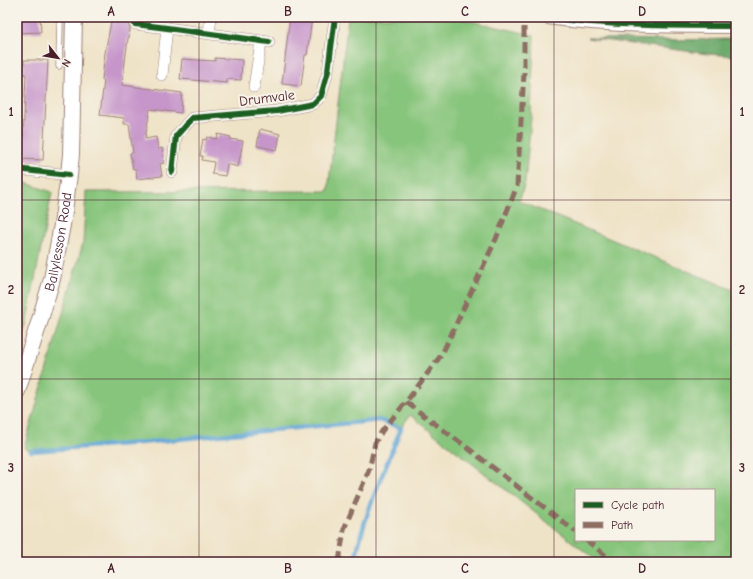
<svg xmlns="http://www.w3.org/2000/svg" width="753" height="579" viewBox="0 0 753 579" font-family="'Comic Neue',sans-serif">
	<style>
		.green { fill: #87c57c; stroke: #687254; fill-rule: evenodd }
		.forest { fill: #6daa6c; stroke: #5c644c }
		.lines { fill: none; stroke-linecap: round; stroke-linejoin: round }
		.stream { stroke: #5ea4d4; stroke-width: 4.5 }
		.building { fill: #c695ca }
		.service-casing { stroke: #9c8179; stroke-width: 7 }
		.minor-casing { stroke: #9c8179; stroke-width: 12 }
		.tertiary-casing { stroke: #9c8179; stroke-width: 16 }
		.secondary-casing { stroke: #9c8179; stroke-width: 18 }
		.service { stroke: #fff; stroke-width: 5.5 }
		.minor { stroke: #fff; stroke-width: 11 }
		.tertiary { stroke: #fff; stroke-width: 14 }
		.secondary { stroke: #fff; stroke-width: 16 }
		.quiet { stroke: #8d6e63; stroke-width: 5; stroke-dasharray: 10 5; stroke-linecap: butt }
		.cycleway-casing { stroke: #f7f3e8; stroke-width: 8 }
		.cycleway { stroke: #1b5e20; stroke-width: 6 }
		.grid { fill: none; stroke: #4a1f2b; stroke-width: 1; stroke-opacity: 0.55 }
		.labels { text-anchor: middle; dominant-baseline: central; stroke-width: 4; stroke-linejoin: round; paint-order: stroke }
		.street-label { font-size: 14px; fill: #4a1f2b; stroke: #f7f3e8 }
		.neatline { fill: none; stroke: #4a1f2b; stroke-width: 1.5 }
		.grid-label { font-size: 13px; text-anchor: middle; font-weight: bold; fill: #4a1f2b }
	</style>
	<rect width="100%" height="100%" fill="#f7f3e8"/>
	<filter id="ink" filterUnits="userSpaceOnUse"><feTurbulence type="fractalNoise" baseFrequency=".025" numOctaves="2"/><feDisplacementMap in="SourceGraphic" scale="8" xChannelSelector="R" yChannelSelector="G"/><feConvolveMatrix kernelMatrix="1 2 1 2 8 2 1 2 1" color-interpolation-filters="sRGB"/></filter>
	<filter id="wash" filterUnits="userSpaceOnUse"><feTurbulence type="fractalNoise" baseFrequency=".012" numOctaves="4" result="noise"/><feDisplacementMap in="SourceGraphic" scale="16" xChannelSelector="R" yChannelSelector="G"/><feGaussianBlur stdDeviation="0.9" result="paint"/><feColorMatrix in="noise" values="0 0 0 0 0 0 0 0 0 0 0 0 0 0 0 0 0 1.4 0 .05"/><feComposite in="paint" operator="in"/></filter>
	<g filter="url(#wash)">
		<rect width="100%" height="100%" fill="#efe3c7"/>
		<g class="green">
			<path d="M348,17h104l82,18 -3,82 -6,66 -6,18 217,90v271h-138l-188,-147 -9,13 -22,-8 -16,2 -144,13 -79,8 -109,8 -7,-3 29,-100 30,-105 3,-51 242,-1zM576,490h138v50h-138z"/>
			<polygon points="17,180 52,192 26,325 17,351"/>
		</g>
		<polygon class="forest" points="587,38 664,40 736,39 736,56 708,54"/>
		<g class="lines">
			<path class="stream" d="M31,451l109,-8 79,-8 144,-13 16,-2 22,8c-17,44 -38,88 -46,134"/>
		</g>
		<g id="blocks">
			<g class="building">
				<polygon points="17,17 40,17 41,32 17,33"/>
				<polygon points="112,17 130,17 128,24 130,29 129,38 128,38 122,85 182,93 181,113 150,109 145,139 156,137 158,149 162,148 164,163 160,164 162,176 137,179 136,169 133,169 130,153 133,153 129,124 124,124 124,118 100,115 104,80 102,80 105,53"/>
				<polygon points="290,17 312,17 307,55 305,55 301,86 282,84"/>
				<polygon points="215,58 242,60 241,80 227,79 227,83 180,79 182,59 215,61"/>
				<polygon points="24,60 48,60 43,160 22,159 26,75 24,74"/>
				<polygon points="260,129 280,134 277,150 257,146"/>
				<polygon points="218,134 231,137 230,139 243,141 238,167 227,164 225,176 212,174 214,162 202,160 203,156 200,156 203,139 206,140 207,137 217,139"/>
			</g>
		</g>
	</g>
	<g filter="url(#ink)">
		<use href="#blocks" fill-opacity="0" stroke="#9c8179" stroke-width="1"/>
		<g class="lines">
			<defs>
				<polyline id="service" points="59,66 60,23 59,17"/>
				<g id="minor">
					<polyline points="135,24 167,28 269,42"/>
					<polyline points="209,33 211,17"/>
					<polyline points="162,75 167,28"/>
					<polyline points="254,87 261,41"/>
					<polyline points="17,168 25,170 69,175"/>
					<polyline points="172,172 176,136 192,118 277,111 313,104 321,96 328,71 335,17"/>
				</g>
				<path id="tertiary" d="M548,17c62,9 125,9 188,9"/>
				<g id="secondary">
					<path id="s1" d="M17,391l22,-68 13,-44 10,-54 7,-50 2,-21 3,-137"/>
				</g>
			</defs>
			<use href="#service" class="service-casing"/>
			<use href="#minor" class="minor-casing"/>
			<use href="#tertiary" class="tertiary-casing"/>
			<use href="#secondary" class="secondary-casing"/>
			<use href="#service" class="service"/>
			<use href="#minor" class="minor"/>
			<use href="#tertiary" class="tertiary"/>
			<use href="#secondary" class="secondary"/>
			<g class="quiet">
				<polyline points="406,402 469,449 576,532"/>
				<polyline points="586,540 614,562"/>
				<polyline points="339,562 344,529 369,470 375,443 382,431 406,402 442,354 496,239 517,186 524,73 524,17"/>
			</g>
			<defs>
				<g id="cycleway">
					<path d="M548,17c62,9 125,9 188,9"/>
					<polyline points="135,24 167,28 269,42"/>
					<polyline points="17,168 25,170 69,175"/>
					<polyline points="172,172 176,136 192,118 277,111 313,104 321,96 328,71 335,17"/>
				</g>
			</defs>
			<use href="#cycleway" class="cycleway-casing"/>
			<use href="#cycleway" class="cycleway"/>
		</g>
	</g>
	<path class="grid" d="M199,17v545M376,17v545M554,17v545M17,200h719M17,379h719"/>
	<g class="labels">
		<g class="street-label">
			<text transform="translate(267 98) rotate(-7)">Drumvale</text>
			<text stroke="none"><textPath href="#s1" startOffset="155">Ballylesson Road</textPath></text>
		</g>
	</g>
	<rect width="753" height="579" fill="none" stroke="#f7f3e8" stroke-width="44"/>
	<rect x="575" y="489" width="140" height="52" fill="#f7f3e8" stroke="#b29e9c"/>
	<rect x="583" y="502" width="20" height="6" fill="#1b5e20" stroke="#b29e9c"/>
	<text x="611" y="509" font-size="12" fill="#4a1f2b">Cycle path</text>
	<rect x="583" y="522" width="20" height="6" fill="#8d6e63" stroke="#b29e9c"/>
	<text x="611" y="529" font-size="12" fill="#4a1f2b">Path</text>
	<g transform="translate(58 58) rotate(121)" stroke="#f7f3e8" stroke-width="3" paint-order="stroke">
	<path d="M0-3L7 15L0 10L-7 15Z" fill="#4a1f2b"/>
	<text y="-6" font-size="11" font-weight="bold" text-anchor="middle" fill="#4a1f2b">N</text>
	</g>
	<rect x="22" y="22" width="709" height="535" class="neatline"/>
	<g class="grid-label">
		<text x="111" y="16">A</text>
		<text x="288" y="16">B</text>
		<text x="465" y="16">C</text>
		<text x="642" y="16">D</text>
		<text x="11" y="116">1</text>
		<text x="742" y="116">1</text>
		<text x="11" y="294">2</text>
		<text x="742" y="294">2</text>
		<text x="11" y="472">3</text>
		<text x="742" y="472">3</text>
		<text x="111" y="573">A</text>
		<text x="288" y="573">B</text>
		<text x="465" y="573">C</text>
		<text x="642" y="573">D</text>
	</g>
</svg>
